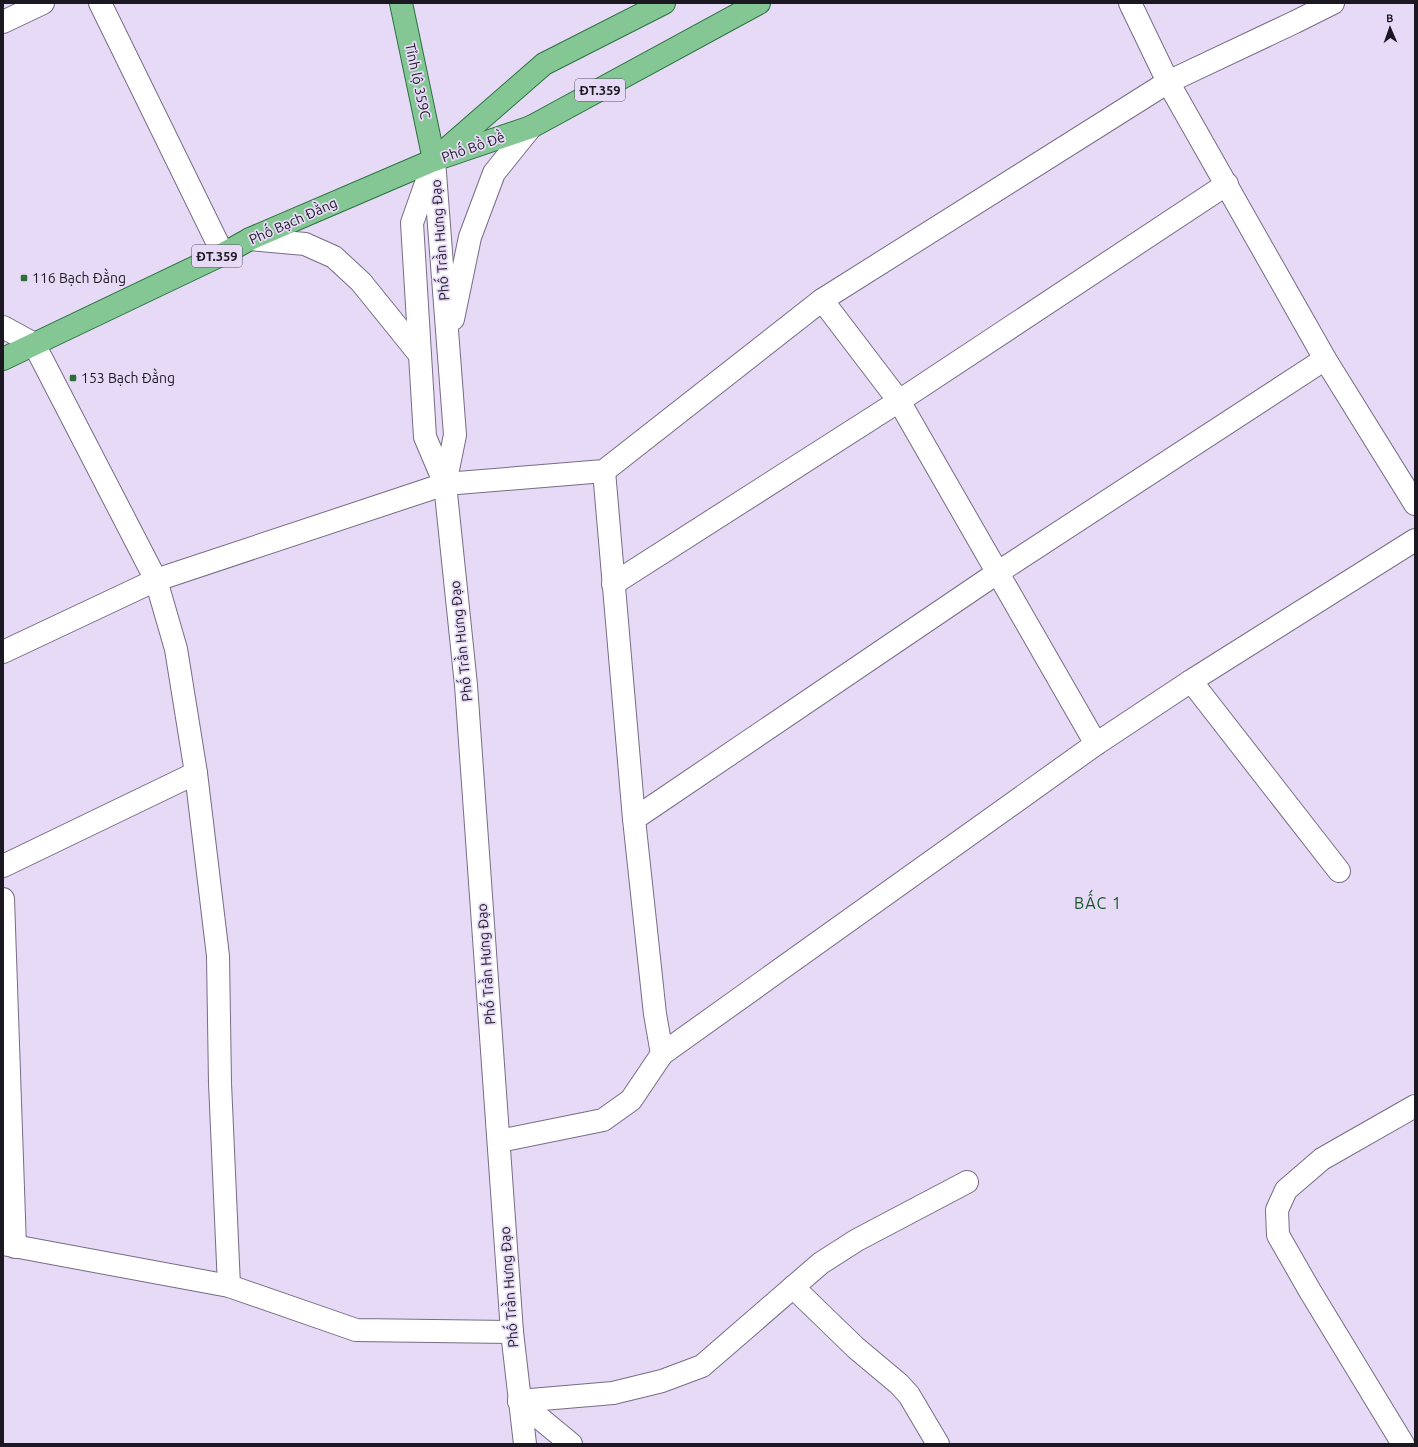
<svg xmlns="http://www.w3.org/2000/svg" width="1418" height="1447" viewBox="0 0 1418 1447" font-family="Ubuntu,sans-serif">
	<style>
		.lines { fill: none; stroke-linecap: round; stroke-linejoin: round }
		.minor-casing { stroke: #776c86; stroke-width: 24 }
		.major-casing { stroke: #2a723e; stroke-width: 24 }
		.minor { stroke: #fff; stroke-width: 22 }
		.major { stroke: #84c794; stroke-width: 22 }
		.poi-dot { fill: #2c6f39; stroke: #e6daf7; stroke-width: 1.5 }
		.labels { text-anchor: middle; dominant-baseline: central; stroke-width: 3.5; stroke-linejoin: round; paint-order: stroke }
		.shield { fill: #e6daf7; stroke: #595262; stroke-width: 1 }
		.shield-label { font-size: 13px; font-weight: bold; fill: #1c1822 }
		.street-label { font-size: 14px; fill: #1c1822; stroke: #e6daf7 }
		.poi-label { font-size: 14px; fill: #1c1822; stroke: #e6daf7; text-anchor: start }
		.quarter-label { font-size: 16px; letter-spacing: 1px; fill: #175525; stroke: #e6daf7 }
	</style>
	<rect width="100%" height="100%" fill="#e6daf7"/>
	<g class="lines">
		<defs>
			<g id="minor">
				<polyline points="100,3 223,254"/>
				<polyline points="1130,3 1168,82 1325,359 1415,504"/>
				<polyline points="3,22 43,3"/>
				<polyline points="434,160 455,435 445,484 466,685 512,1332 525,1444"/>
				<polyline points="431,169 412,223 425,437 445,484"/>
				<polyline points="250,239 305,244 334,257 361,282 420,355"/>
				<polyline points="822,300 899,401 1096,744"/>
				<polyline points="453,319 470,237 494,173 531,127"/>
				<polyline points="3,327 34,344 156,580 176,649 196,773 218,956 220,1083 229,1286"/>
				<polyline points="604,471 634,819 655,1014 662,1054 1096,744 1191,681 1415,540"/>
				<polyline points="613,584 899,401 1227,184"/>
				<polyline points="3,652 156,580 445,484 604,471 822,300 1168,82 1295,22 1333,3"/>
				<polyline points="1191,681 1339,871"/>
				<polyline points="634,819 997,573 1325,359"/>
				<polyline points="3,866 196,773"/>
				<polyline points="3,899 15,1247"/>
				<polyline points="499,1141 603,1120 631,1100 662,1054"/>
				<polyline points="3,1244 229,1286 356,1330 512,1332"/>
				<polyline points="793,1287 856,1348 899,1384 909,1395 938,1444"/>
				<polyline points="519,1401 613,1393 662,1381 702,1366 821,1263 857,1240 967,1182"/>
				<polyline points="519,1401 571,1444"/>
				<polyline points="1403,1444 1310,1291 1278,1235 1277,1210 1286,1190 1322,1159 1415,1106"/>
			</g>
			<g id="major">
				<polyline points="401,3 434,160"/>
				<polyline points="443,152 544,64 664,3"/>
				<polyline points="3,359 223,254 250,239 434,160 531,127 759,3"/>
			</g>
		</defs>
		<use href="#minor" class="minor-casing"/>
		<use href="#major" class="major-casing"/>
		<use href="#minor" class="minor"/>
		<use href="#major" class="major"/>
	</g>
	<g class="poi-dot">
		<rect x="20" y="274" width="8" height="8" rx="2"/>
		<rect x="69" y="374" width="8" height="8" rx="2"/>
	</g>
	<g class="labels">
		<g class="shield">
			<rect x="575" y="79" width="50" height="22" rx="3"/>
			<rect x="192" y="245" width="50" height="22" rx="3"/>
		</g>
		<g class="shield-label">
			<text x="600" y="90">ĐT.359</text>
			<text x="217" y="256">ĐT.359</text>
		</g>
		<g class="street-label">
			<text transform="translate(418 81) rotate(78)">Tỉnh lộ 359C</text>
			<text transform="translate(473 147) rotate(-19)">Phố Bồ Đề</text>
			<text transform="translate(293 221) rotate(-24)">Phố Bạch Đằng</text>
			<text transform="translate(440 240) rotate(-94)">Phố Trần Hưng Đạo</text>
			<text transform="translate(461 641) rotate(-96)">Phố Trần Hưng Đạo</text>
			<text transform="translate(486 964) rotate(-94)">Phố Trần Hưng Đạo</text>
			<text transform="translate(509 1287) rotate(-94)">Phố Trần Hưng Đạo</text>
		</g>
		<g class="poi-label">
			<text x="32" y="278">116 Bạch Đằng</text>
			<text x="81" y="378">153 Bạch Đằng</text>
		</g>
		<g class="quarter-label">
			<text x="1098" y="903">BẤC 1</text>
		</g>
	</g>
	<rect width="1418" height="1447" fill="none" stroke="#1c1822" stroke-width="8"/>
	<g transform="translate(1390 28) rotate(358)" stroke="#e6daf7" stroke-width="3" paint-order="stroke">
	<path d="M0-3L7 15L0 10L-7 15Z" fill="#1c1822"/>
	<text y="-6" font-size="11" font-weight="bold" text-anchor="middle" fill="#1c1822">B</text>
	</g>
</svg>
